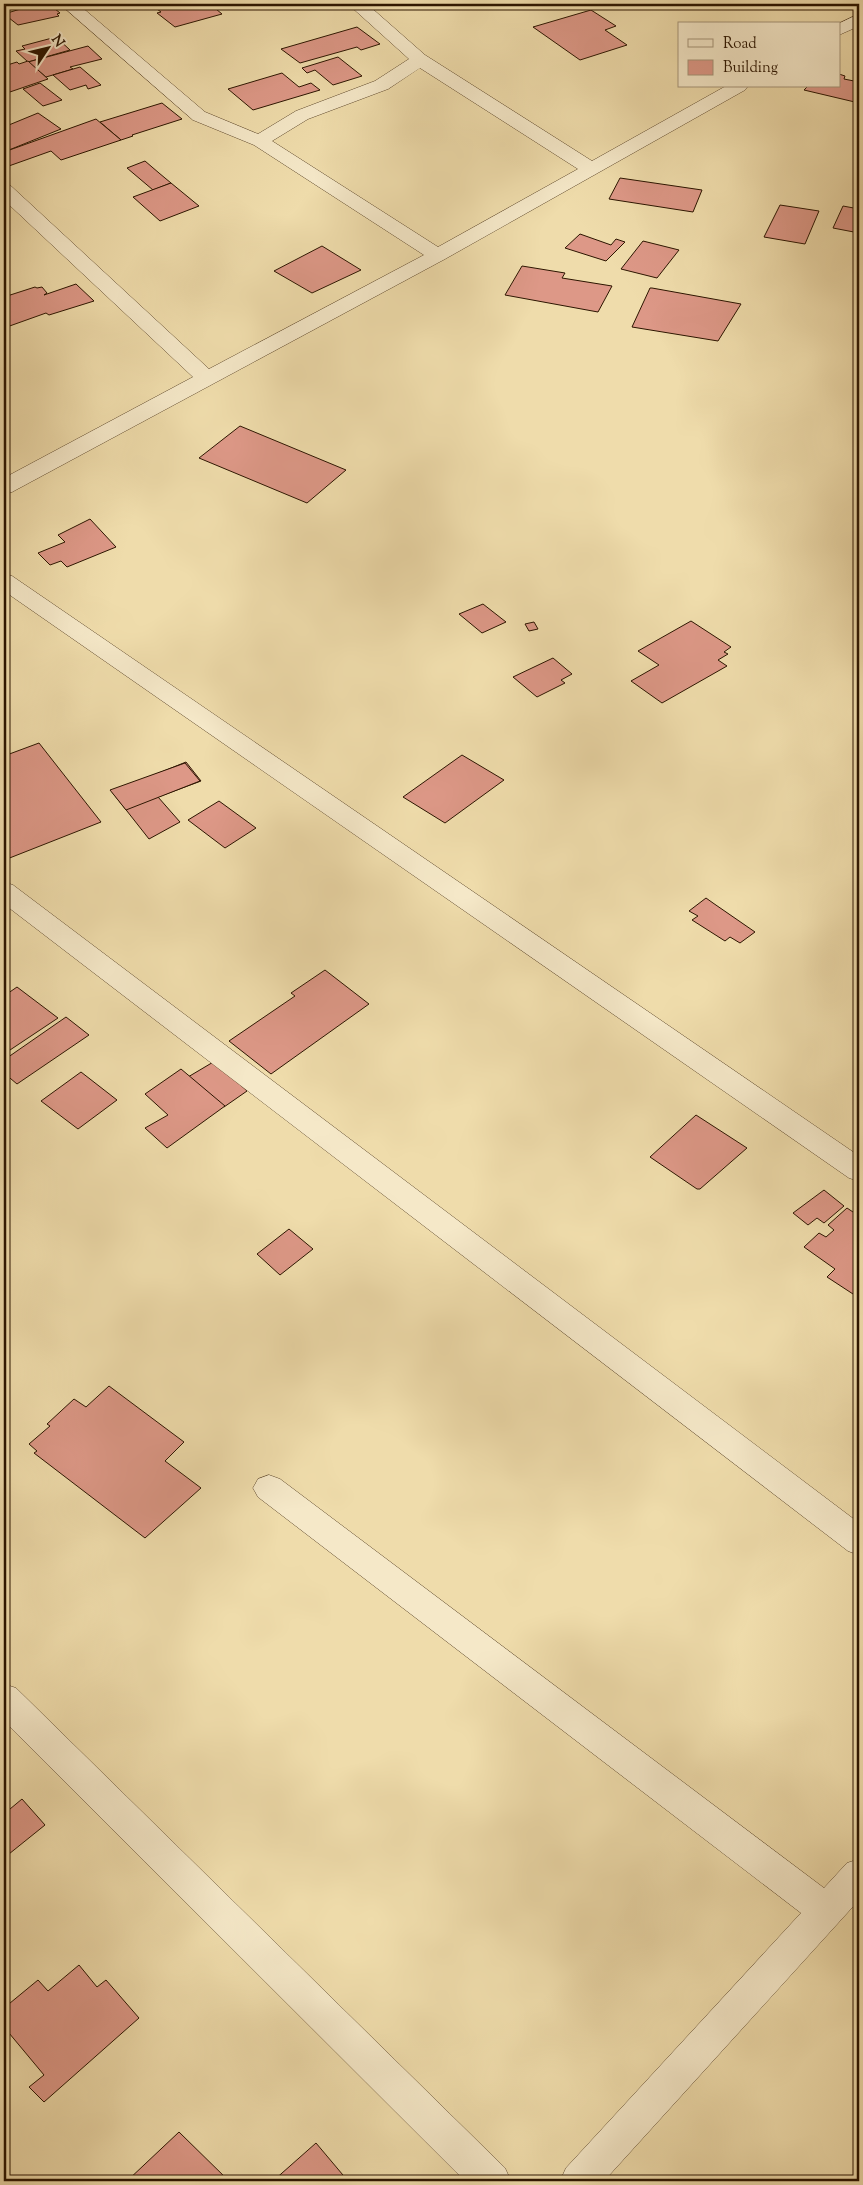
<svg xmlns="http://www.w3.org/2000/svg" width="863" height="2185" viewBox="0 0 863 2185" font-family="'Sorts Mill Goudy',serif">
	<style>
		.building { fill: #dd9887; stroke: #2c1500 }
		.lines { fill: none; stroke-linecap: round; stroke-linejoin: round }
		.minor-casing { stroke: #5d472b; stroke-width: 1 }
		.minor { fill: #f5e8c8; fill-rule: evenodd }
	</style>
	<rect width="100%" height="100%" fill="#efdcab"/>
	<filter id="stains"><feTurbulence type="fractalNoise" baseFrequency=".004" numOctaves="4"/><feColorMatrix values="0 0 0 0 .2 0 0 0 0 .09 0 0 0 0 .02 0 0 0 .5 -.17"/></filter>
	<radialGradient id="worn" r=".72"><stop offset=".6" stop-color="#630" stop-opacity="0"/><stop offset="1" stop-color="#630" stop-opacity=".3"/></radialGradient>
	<g class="building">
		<polygon points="37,4 49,4 60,13 57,14 59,16 18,25 4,14"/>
		<polygon points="161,4 210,4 222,14 175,27 157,13 161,12 153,6"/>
		<polygon points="591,10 616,26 605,30 627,45 580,60 533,27"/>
		<polygon points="357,27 380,44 361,50 357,47 300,63 281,49"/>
		<polygon points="56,37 70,50 28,62 16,51 25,49 22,46"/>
		<polygon points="88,46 102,59 70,67 73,69 46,77 28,62"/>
		<polygon points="338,57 362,76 333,85 315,70 307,73 302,68"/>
		<polygon points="28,61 48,79 4,94 4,66 17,62 19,64"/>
		<polygon points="80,67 101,85 88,89 86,85 70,90 53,75"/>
		<polygon points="282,73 299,87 311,83 320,90 253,110 228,89"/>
		<polygon points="839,74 845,76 844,79 859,82 859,103 804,90 808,86 839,86"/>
		<polygon points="40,83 62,100 43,106 23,89"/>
		<polygon points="162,103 182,119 132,135 133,136 121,140 100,122"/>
		<polygon points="38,113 61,129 4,152 4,127"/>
		<polygon points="96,119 121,140 61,160 51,151 6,167 4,166 4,152"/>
		<polygon points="145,161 159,173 171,183 153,190 127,168"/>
		<polygon points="620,178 702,190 693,212 609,199"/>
		<polygon points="171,183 199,206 160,221 133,197"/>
		<polygon points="780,205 819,211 805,244 764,237"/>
		<polygon points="843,206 859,209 859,233 833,228"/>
		<polygon points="580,234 611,245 616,239 625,242 606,261 565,248"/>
		<polygon points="643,241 679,250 657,278 621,269"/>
		<polygon points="322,246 361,270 312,293 274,271"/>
		<polygon points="522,266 565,273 562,278 612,286 598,312 505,295"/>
		<polygon points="76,284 94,301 49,315 46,313 4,328 4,297 35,287 37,288 42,287 47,293 44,295"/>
		<polygon points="650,288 652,288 741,304 718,341 632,327"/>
		<polygon points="240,426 346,470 307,503 199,458"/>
		<polygon points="90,519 116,547 67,567 61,561 50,565 38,553 65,542 58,535"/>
		<polygon points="483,604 506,622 482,633 459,614"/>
		<polygon points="691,621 731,647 724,652 728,654 718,660 727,666 662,703 631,681 659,665 638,651"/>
		<polygon points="534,622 538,629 529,631 525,624"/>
		<polygon points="553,658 572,674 561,680 565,683 537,697 513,677"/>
		<polygon points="39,743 101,822 7,859 4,854 4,756"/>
		<polygon points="462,755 504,780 445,823 403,797"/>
		<polygon points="186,762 201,781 158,797 180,822 149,839 112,792"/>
		<polygon points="185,763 200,781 126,810 110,790"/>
		<polygon points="219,801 256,828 225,848 188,820"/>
		<polygon points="706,898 713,903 755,932 740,943 730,937 725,941 692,920 698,916 689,911"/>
		<polygon points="325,970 369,1004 271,1074 229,1041 295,996 291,993"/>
		<polygon points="17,987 58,1018 4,1054 4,996"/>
		<polygon points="66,1017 89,1035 17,1084 4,1073 4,1060"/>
		<polygon points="215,1061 247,1091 224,1107 188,1077"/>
		<polygon points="181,1069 225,1106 167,1148 145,1128 168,1115 145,1094"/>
		<polygon points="81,1072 117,1100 78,1129 41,1101"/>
		<polygon points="696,1115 747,1148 700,1189 697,1189 650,1157"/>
		<polygon points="824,1190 844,1206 824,1223 817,1218 808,1225 793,1213"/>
		<polygon points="847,1208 859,1216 859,1289 853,1294 827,1277 835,1269 804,1247 819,1233 826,1237 834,1230 828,1225"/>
		<polygon points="289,1229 313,1249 280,1275 257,1254"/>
		<polygon points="109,1386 184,1442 165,1461 201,1488 145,1538 34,1453 37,1451 29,1444 50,1426 47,1424 74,1399 86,1407"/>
		<polygon points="22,1799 45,1825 4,1858 4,1814"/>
		<polygon points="79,1965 97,1987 106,1980 139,2018 44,2102 29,2087 44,2075 4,2027 4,2008 38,1980 48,1991"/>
		<polygon points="179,2132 229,2181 127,2181"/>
		<polygon points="316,2143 348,2181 273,2181"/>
	</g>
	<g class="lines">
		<defs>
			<g id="minor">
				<path d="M60,4h18l127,108 53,22 38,-23 79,-30 34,-22 -61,-55h19l58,51 167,106 134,-75h22l-3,4 -300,169 -433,233 -8,2v-16l189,-101 -189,-177v-16l7,2 198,183 215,-114 -170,-110 -61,-25zM420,68l158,101 -140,78 -166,-106 36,-22 80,-30z"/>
				<polygon points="859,14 859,26 839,35 838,24"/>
				<polygon points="4,574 12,576 859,1156 859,1181 849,1178 4,591"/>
				<polygon points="4,882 13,885 859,1523 859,1555 848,1551 4,904"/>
				<polygon points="269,1475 280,1479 824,1888 847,1863 859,1859 859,1900 604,2181 560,2181 566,2168 801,1913 258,1497 253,1488 258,1479"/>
				<polygon points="4,1684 16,1688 505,2168 511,2181 465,2181 4,1721"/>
			</g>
		</defs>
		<use href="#minor" class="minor-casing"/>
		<use href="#minor" class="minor"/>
	</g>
	<rect width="863" height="2185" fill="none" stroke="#efdcab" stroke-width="20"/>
	<rect x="5" y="5" width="853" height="2175" fill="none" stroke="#2c1500" stroke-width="2.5"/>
	<rect x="10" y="10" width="843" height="2165" fill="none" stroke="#2c1500"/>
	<rect x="678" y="22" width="162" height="65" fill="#f5e8c8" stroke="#a59478"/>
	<rect x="688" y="39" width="25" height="8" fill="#f5e8c8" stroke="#a59478"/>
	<text x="723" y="48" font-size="15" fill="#2c1500">Road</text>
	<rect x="688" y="60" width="25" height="15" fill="#dd9887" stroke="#a59478"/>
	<text x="723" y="72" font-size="15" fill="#2c1500">Building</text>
	<g transform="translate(48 48) rotate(55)" stroke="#f5e8c8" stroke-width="4" paint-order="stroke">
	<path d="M0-4L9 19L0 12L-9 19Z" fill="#2c1500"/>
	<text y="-8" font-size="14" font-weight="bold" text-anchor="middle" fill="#2c1500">N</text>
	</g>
	<rect width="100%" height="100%" filter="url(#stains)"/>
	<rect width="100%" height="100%" fill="url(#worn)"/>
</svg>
